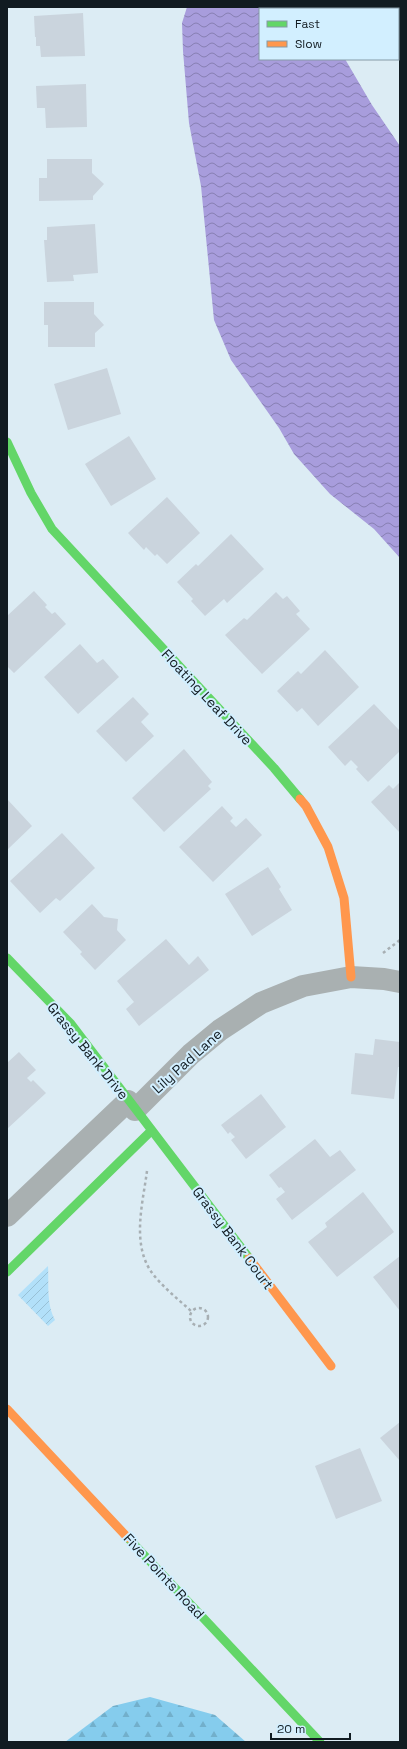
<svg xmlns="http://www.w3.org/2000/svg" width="407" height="1749" viewBox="0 0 407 1749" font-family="'Space Grotesk',sans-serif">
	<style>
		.forest { fill: url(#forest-firs) }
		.garden { fill: url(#garden-furrows) }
		.water { fill: url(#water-waves) }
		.building { fill: #cad4dd }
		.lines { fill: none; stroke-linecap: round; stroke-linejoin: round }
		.path { stroke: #a7afb3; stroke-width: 2.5; stroke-dasharray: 3 3; stroke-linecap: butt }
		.street { stroke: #a9b0b1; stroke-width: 22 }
		.fast { stroke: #63d668; stroke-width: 9 }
		.slow { stroke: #ff974d; stroke-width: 9 }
		.labels { text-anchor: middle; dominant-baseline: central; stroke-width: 4; stroke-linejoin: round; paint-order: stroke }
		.street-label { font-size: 14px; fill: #111b21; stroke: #d2efff }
	</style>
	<defs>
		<pattern id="forest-firs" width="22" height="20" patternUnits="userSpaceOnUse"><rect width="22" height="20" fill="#85cced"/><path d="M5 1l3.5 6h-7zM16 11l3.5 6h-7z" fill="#72afcb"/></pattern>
		<pattern id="garden-furrows" width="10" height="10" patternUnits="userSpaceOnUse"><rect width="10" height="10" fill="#b2e0f9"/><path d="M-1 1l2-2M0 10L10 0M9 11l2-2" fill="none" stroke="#98c0d5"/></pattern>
		<pattern id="water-waves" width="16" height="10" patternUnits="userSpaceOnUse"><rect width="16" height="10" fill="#a89ddc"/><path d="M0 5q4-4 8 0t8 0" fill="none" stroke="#877fb2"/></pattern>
	</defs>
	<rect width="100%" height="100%" fill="#dcecf4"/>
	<polygon class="forest" points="150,1697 215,1715 246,1742 65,1742 113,1706"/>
	<path class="garden" d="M48,1266c1,17 -2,38 7,54l-7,6 -30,-31z"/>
	<polygon class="water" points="187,7 312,7 313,9 260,9 260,59 345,59 372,105 400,146 400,558 374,529 330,494 294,454 279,428 231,360 214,320 201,186 189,123 183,51 182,23"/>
	<g class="building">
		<polygon points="83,13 85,56 41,57 40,46 36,46 36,37 35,37 34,16"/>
		<polygon points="86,84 87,127 46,128 45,108 37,108 36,86"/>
		<polygon points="47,159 92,159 92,173 104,184 93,196 93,200 39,201 39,178 47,178"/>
		<polygon points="95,224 98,273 73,275 74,281 47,282 44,240 47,240 47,227"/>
		<polygon points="44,302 94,302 94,314 104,325 95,333 95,347 48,347 48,325 44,325"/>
		<polygon points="107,368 121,414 68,430 54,384"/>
		<polygon points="129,436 156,479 111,506 85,464"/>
		<polygon points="167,497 200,533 167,564 157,554 155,556 146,547 144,550 128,533"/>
		<polygon points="231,534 264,569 227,603 224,599 205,616 191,601 193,599 177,582 196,564 198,566"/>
		<polygon points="34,591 47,605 45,607 52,614 55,612 66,624 14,673 7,666 7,616"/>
		<polygon points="276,592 283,599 287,596 300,611 296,614 310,629 262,674 225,635 244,618 247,620"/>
		<polygon points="80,644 97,663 103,659 119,677 78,714 44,677"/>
		<polygon points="325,650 359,687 318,726 302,708 297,712 277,691 298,671 301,674"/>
		<polygon points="133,697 149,714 141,722 154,736 126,762 96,731"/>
		<polygon points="374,704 400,731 400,751 368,782 356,769 358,767 351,760 345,766 328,747"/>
		<polygon points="184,749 212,782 208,786 211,789 164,832 132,798"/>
		<polygon points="400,782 400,833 371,802 389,785 393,789"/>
		<polygon points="7,799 32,826 7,850"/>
		<polygon points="222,806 233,818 230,821 236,827 246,818 262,835 213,882 179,847"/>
		<polygon points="62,833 95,868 60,901 56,898 40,913 10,881"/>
		<polygon points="268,867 281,887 279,889 292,910 252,936 225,894"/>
		<polygon points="92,904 104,917 118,919 117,930 126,940 95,970 80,954 82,952 63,932"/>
		<polygon points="166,939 189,965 198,956 209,970 139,1026 126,1009 134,1002 117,981"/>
		<polygon points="375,1039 400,1042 400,1067 398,1067 394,1099 351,1094 355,1053 373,1055"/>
		<polygon points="19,1052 36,1070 27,1078 31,1082 33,1080 46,1093 7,1129 7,1063"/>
		<polygon points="261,1094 286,1127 246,1159 231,1140 235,1137 230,1132 228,1134 221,1125"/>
		<polygon points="315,1139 330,1157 340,1150 356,1170 292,1220 276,1199 285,1192 281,1187 279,1188 269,1175"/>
		<polygon points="363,1192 394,1232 337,1277 308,1242 327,1227 325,1223"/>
		<polygon points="400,1256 400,1311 373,1277"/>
		<polygon points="400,1422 400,1461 380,1438"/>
		<polygon points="360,1448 382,1501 336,1519 315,1466"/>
	</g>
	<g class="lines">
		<g class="path">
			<polyline points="383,953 400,940"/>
			<path d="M147,1171c-4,31 -15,70 3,99 11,16 27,28 41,41"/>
			<circle cx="199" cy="1317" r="9"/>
		</g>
		<g class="street">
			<polyline points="135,1110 191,1054 220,1030 261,1003 303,986 351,977 384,979 400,982"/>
			<polyline points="7,1216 128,1101"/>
		</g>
		<g class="fast">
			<polyline points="7,442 31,493 52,529 274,768 300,799"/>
			<polyline points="7,958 71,1024 249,1258"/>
			<polyline points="7,1272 151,1131"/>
			<polyline points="128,1538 320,1742"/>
		</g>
		<g class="slow">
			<polyline points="300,799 306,806 328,847 344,898 351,977"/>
			<polyline points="249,1258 331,1366"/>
			<polyline points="7,1409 128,1538"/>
		</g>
	</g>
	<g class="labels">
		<g class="street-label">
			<text transform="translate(207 697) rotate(47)">Floating Leaf Drive</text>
			<text transform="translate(88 1051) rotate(51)">Grassy Bank Drive</text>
			<text transform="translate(187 1061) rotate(-42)">Lily Pad Lane</text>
			<text transform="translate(233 1238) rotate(53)">Grassy Bank Court</text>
			<text transform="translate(164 1576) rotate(47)">Five Points Road</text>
		</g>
	</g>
	<rect width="407" height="1749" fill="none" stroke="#111b21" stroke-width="16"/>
	<rect x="259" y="8" width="140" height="52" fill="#d2efff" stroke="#859aa6"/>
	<rect x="267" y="21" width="20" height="6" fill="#63d668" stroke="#859aa6"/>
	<text x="295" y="28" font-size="12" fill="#111b21">Fast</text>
	<rect x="267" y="41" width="20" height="6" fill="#ff974d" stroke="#859aa6"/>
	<text x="295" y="48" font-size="12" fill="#111b21">Slow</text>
	<path d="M271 1733v6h79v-6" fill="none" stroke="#111b21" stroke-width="2"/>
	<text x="277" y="1733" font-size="12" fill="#111b21" stroke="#d2efff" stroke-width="3" paint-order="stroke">20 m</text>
</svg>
